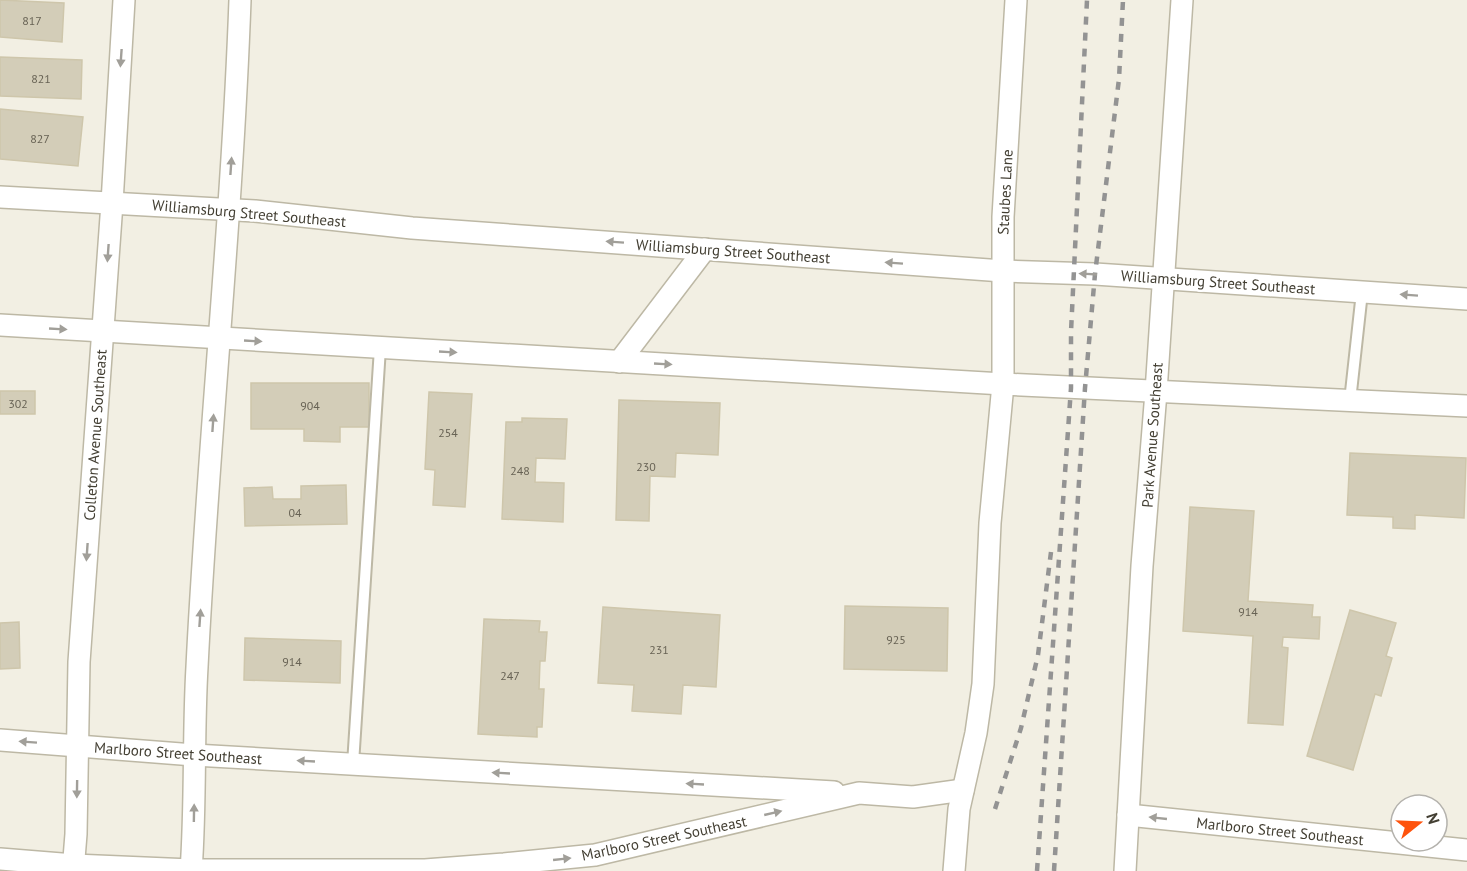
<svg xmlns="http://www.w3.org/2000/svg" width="1467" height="871" viewBox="0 0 1467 871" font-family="'PT Sans',sans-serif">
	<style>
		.building { fill: #d3cdb8; stroke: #cec6ab; stroke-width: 1.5 }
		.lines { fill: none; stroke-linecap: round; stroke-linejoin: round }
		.lane-casing { stroke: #bdb8a5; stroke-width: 14 }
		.street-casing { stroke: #bdb8a5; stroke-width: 24 }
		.lane { stroke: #fff; stroke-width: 10 }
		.street { stroke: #fff; stroke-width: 21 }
		.rail { stroke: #939393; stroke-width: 4.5; stroke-dasharray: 8 8; stroke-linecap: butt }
		.oneway { fill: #a19f99 }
		.labels { text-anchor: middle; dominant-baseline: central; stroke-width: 5; stroke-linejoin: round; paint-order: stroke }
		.number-label { font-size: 12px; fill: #676254 }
		.street-label { font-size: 15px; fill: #433f33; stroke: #fff }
	</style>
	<rect width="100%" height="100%" fill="#f2efe3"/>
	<g class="building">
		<polygon points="0,0 64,3 62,42 0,37"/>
		<polygon points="0,57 82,60 81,99 0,96"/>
		<polygon points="0,109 83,117 78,166 0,159"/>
		<polygon points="251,383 369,383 369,427 340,427 340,442 304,441 304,429 251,429"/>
		<rect x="0" y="391" width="35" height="23"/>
		<polygon points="429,392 472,394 465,507 433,505 435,470 425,469"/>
		<polygon points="619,400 720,403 718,455 676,453 675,477 650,476 649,521 616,520"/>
		<polygon points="522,418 567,419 565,459 536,458 535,482 564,483 563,522 502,519 506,422 522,422"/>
		<polygon points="1350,453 1466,458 1464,518 1415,515 1415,529 1393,528 1393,517 1347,515"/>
		<polygon points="346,485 347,524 245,526 244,488 272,487 273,499 301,499 301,486"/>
		<polygon points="1190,507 1254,511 1248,601 1313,605 1312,617 1320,617 1319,639 1283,637 1282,647 1288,648 1283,725 1248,723 1253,636 1183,631"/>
		<polygon points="845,606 948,608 947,671 844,669"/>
		<polygon points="603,607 720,615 716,687 683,685 681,714 632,711 634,685 598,683"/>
		<polygon points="1350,610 1396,623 1386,656 1392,658 1381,696 1375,694 1353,770 1307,756"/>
		<polygon points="484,619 540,621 539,632 547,632 545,661 540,661 539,689 544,689 542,727 537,727 537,737 478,734"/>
		<polygon points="19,622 20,668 0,669 0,623"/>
		<polygon points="245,638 341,641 340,683 244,680"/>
	</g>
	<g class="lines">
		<defs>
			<g id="lane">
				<polyline points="1350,401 1362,292"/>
				<polyline points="353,764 380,348"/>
			</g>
			<g id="street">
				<polyline points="0,197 255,211 412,228 1003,271 1095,274 1467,299"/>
				<polyline points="0,325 1003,384 1467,406"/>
				<polyline points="619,362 705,249"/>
				<polyline points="0,740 194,755 834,792"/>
				<polyline points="1128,815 1467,850"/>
				<polyline points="0,859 74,865 191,870 425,870 504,864 595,855 859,793 913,797 963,790"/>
				<polyline points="73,871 76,834 79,662 112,203 124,0"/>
				<path d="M191,871c5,-68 2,-136 6,-204 11,-223 35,-444 43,-667"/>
				<polyline points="954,871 959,809 976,733 983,684 990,523 1003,384 1003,217 1016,0"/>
				<polyline points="1125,871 1142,566 1156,392 1182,0"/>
			</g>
		</defs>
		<use href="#lane" class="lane-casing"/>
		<use href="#street" class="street-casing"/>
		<use href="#lane" class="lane"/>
		<use href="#street" class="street"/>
		<g class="rail">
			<polyline points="995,809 1021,728 1038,655 1051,552"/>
			<polyline points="1037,871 1071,388 1071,332 1087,0"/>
			<polyline points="1054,871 1085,388 1095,274 1119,79 1123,0"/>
		</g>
	</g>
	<defs><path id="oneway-solid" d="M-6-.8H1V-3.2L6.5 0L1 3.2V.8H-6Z" transform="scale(1.5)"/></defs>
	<g class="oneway">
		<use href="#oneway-solid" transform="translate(121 58) rotate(94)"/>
		<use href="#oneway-solid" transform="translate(231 166) rotate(-86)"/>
		<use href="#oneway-solid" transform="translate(615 242) rotate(-176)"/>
		<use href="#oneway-solid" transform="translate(108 253) rotate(94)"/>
		<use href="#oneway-solid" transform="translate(894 263) rotate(-176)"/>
		<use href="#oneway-solid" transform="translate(1088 274) rotate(-177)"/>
		<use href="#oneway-solid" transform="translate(1409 295) rotate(-176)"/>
		<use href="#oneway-solid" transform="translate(58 329) rotate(3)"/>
		<use href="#oneway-solid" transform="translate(253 341) rotate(3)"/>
		<use href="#oneway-solid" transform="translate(448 352) rotate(3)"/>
		<use href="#oneway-solid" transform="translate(663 364) rotate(3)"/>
		<use href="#oneway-solid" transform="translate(213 423) rotate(-86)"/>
		<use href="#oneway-solid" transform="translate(87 552) rotate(94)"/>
		<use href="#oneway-solid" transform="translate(200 618) rotate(-86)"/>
		<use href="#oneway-solid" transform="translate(28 742) rotate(-176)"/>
		<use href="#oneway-solid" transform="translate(306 761) rotate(-177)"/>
		<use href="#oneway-solid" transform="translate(501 773) rotate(-177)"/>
		<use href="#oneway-solid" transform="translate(695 784) rotate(-177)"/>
		<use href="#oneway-solid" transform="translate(77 789) rotate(91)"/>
		<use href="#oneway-solid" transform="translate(194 813) rotate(-89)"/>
		<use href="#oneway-solid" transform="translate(773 813) rotate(-13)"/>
		<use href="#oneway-solid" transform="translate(1158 818) rotate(-174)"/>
		<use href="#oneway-solid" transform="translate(562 859) rotate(-6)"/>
	</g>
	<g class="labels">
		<g class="number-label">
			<text x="32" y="20">817</text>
			<text x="41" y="78">821</text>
			<text x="40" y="138">827</text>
			<text x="18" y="403">302</text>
			<text x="310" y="405">904</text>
			<text x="448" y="432">254</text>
			<text x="646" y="466">230</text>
			<text x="520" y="470">248</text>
			<text x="295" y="512">04</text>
			<text x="1248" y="611">914</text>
			<text x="896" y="639">925</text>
			<text x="659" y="649">231</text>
			<text x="292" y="661">914</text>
			<text x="510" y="675">247</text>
		</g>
		<g class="street-label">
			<text transform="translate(1005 192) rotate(-87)">Staubes Lane</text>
			<text transform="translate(249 213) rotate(5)">Williamsburg Street Southeast</text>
			<text transform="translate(733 251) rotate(4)">Williamsburg Street Southeast</text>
			<text transform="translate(1218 282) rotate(4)">Williamsburg Street Southeast</text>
			<text transform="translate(95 435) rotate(-86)">Colleton Avenue Southeast</text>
			<text transform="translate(1152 435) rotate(-86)">Park Avenue Southeast</text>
			<text transform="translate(178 753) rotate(4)">Marlboro Street Southeast</text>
			<text transform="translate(1280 831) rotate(6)">Marlboro Street Southeast</text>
			<text transform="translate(664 838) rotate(-12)">Marlboro Street Southeast</text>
		</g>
	</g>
	<g transform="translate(1419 823) rotate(72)"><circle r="28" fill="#ffffff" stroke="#b4b2ad" stroke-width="1.5"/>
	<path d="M0-4.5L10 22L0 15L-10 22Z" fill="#fe530d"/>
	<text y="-9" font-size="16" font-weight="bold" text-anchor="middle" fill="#433f33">N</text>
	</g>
</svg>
